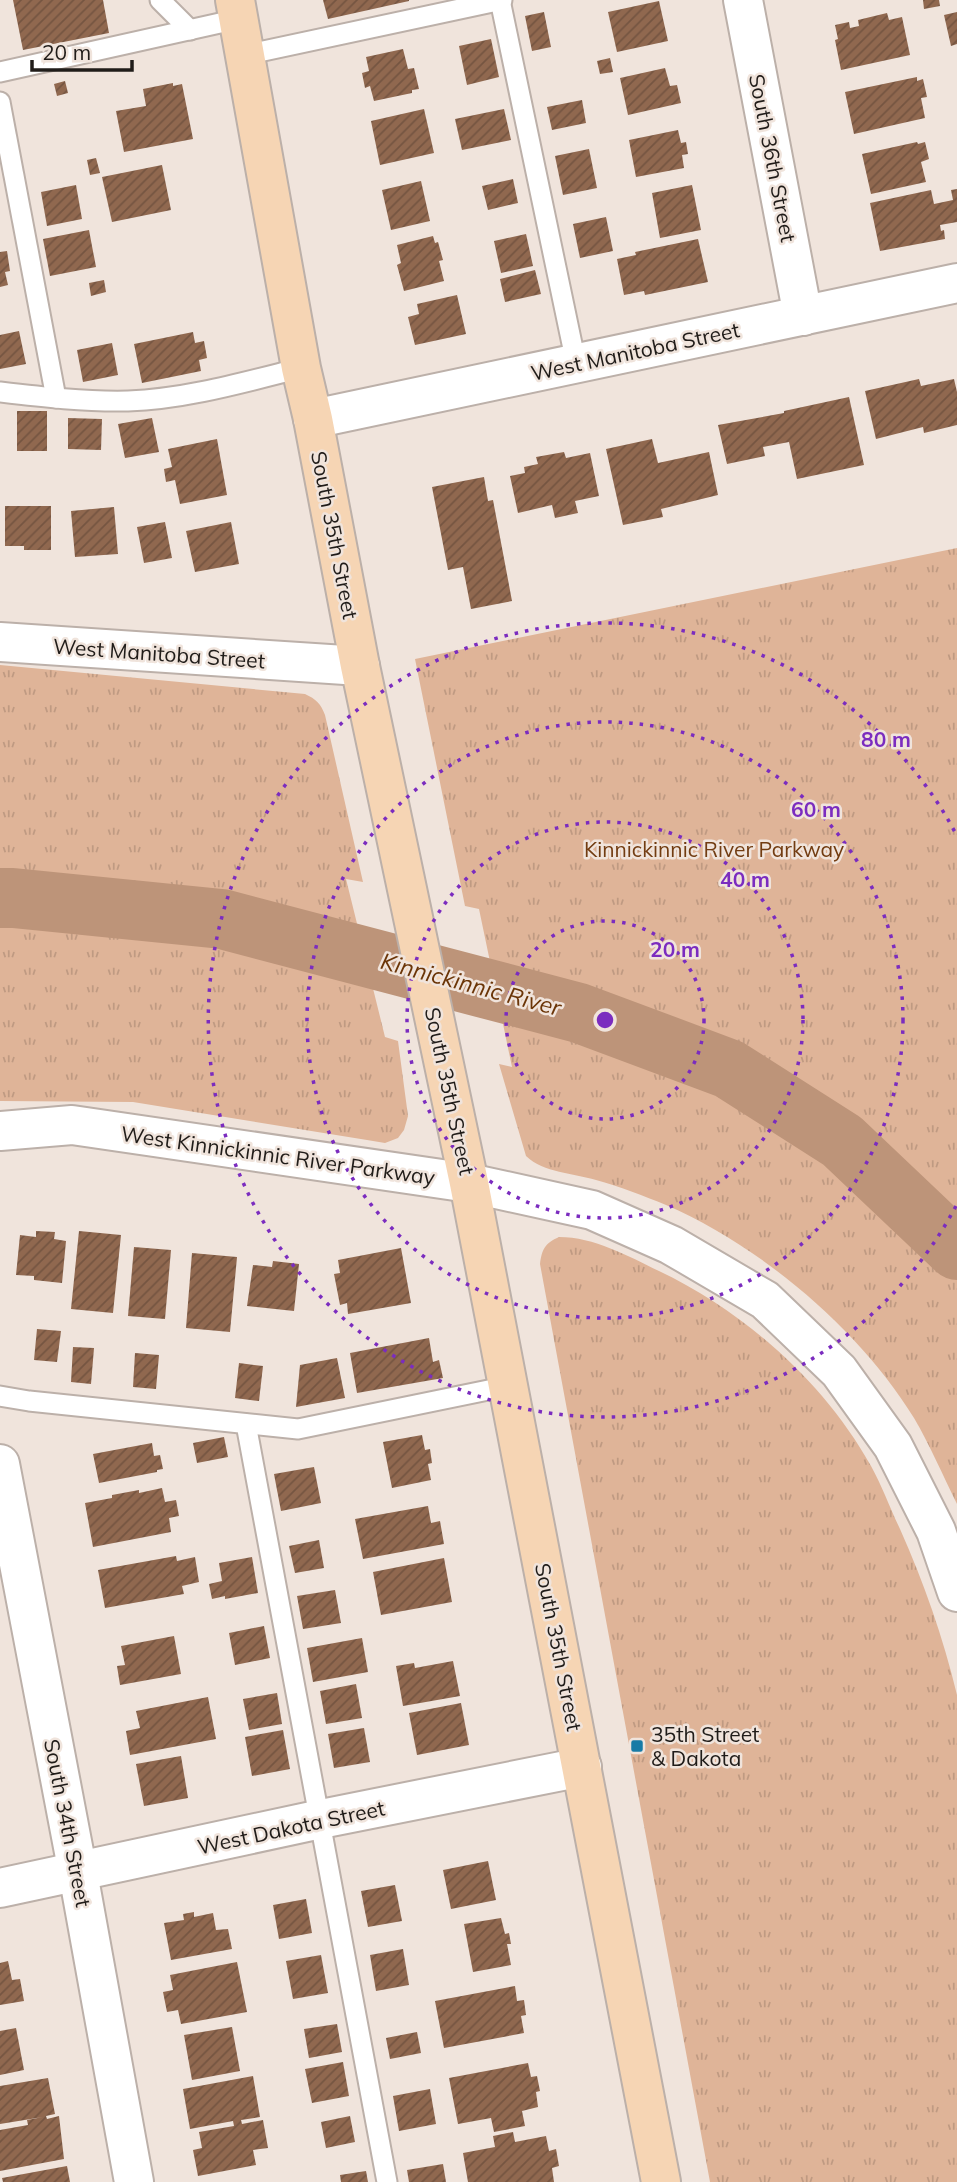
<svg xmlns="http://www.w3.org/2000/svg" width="957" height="2182" viewBox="0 0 957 2182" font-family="Mulish,sans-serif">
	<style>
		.park { fill: url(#park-tufts) }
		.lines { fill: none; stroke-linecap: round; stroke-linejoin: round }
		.river { stroke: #bd9479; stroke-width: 60 }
		.building { fill: url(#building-hatch) }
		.lane-casing { stroke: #bcb0a9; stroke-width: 23 }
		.street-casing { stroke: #bcb0a9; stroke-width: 42 }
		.secondary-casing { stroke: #bcb0a9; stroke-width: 42 }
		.lane { stroke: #fff; stroke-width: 19 }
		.street { stroke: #fff; stroke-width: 38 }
		.secondary { stroke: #f6d5b4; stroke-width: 38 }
		.ring { fill: none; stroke: #7b2cbf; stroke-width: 3.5; stroke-dasharray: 3.5 7 }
		.poi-dot { fill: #187ba6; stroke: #f0e4dc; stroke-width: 2.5 }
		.labels { text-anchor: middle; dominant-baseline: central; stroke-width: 5; stroke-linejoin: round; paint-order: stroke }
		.street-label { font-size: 21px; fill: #201c19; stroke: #f0e4dc }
		.park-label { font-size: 21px; fill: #723c11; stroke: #f0e4dc }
		.poi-label { font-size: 21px; fill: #201c19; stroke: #f0e4dc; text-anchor: start }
		.water-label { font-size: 23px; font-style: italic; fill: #6b3507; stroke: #f0e4dc }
		.centre { fill: #7b2cbf; stroke: #f0e4dc; stroke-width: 3.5 }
		.ring-label { font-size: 21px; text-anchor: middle; font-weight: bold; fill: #7b2cbf; stroke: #f0e4dc; stroke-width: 5; stroke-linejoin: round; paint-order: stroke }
	</style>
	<defs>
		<pattern id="park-tufts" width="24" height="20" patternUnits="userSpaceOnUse" patternTransform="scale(1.75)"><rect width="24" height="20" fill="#dfb498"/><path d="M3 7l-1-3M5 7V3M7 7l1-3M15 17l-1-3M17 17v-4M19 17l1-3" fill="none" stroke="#bf9a82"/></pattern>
		<pattern id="building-hatch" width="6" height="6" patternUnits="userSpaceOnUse" patternTransform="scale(1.75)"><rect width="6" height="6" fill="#90684f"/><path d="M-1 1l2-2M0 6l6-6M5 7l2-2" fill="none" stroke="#755541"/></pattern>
	</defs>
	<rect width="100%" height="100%" fill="#f0e4dc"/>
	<g class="park">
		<path d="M957,548v956c-14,-28 -27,-59 -43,-86 -54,-88 -153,-172 -248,-213 -22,-9 -47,-19 -70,-25 -23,-7 -52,-7 -70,-24l-27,-92 13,3 -33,-158 -14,-3 -50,-247z"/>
		<path d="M0,665l305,29c11,5 16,10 20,21l38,167 -17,-3 39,158 13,4 10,75 -4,14 -6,8 -13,5 -18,-3 -234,-38 -133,-1z"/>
		<path d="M559,1237c35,0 69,19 100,34 86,41 165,111 212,195 11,20 19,42 29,63 24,54 43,108 57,166v487h-247l-170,-918c2,-15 5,-21 19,-27z"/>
	</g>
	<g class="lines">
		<polyline class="river" points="0,898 13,898 222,919 579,1013 729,1069 842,1141 957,1250"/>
	</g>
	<g class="building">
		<polygon points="13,0 103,0 109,33 23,50"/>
		<polygon points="323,0 409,0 409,1 328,19"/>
		<polygon points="923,0 939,0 940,6 924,9"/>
		<polygon points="659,1 668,41 617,52 608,12"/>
		<polygon points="544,12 551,47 532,51 525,16"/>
		<polygon points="957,12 957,44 951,46 944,15"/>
		<polygon points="887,13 889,20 902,17 910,55 841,70 835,40 838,39 835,25 849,22 850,28 859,26 858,20"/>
		<polygon points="491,39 499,77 467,85 459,46"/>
		<polygon points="403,49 408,69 414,68 419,89 412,90 412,93 374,101 370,86 365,88 362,73 369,71 366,57"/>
		<polygon points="610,58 613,72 600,74 597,61"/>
		<polygon points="665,68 670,86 677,85 681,103 628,115 620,78"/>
		<polygon points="917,77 917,81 923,79 927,97 921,98 925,118 854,134 845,92"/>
		<polygon points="65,81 68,93 57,96 54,84"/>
		<polygon points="173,83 173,86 182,84 193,139 124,152 116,111 146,106 143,89"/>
		<polygon points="582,100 586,123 552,130 547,107"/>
		<polygon points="424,109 434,153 380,165 371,121"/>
		<polygon points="504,109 511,140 462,150 455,119"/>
		<polygon points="678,130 681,143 686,142 688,154 682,155 684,168 636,177 629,140"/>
		<polygon points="917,142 918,144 925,142 929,159 921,162 926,182 871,194 862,154"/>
		<polygon points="589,149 597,188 563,195 555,156"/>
		<polygon points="96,158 100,173 90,175 87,160"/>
		<polygon points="162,165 171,210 112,222 102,177"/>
		<polygon points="513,179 518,203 488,210 482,186"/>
		<polygon points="421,181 430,221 391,230 382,190"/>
		<polygon points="76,185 82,219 47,226 41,192"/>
		<polygon points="692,185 701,230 660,238 652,193"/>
		<polygon points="957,189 957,222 940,225 941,231 944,230 945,239 880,251 870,203 931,190 934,204 953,200 951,190"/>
		<polygon points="606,217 613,251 580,258 573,224"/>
		<polygon points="89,230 96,267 50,276 43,239"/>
		<polygon points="526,234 533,266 501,273 494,241"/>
		<polygon points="433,236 435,243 438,242 443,260 439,261 444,281 404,291 397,265 401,263 397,245"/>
		<polygon points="698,239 708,282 645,295 644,291 624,295 617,259 636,255 635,252"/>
		<polygon points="7,251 10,271 5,272 8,285 0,287 0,252"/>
		<polygon points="535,270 541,294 505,302 500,279"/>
		<polygon points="104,280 106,292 91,296 89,283"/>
		<polygon points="457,295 466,334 415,345 408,317 419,314 417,304"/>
		<polygon points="19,331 26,364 0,369 0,335"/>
		<polygon points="193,332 195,343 204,341 207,358 199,360 201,371 142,383 134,344"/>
		<polygon points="112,343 118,375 83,382 77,350"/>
		<polygon points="919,379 921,386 954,379 957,392 957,425 924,433 923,427 876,439 865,391"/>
		<polygon points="849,397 864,465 797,479 789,442 763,447 765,456 727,464 718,425 784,413 784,411"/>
		<rect x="17" y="411" width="30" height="40"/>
		<polygon points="68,418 102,419 101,450 68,449"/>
		<polygon points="152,418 159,452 125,458 118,424"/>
		<polygon points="217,439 227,495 180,504 175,480 166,482 164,469 172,467 168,449"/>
		<polygon points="652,439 658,463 709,452 718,495 661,509 663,517 623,525 606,449"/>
		<polygon points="564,452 566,458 590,453 599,496 575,501 578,513 555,518 552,505 518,513 510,476 525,473 524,467 538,464 536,457"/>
		<polygon points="484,477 488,501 493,500 512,601 471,609 463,567 448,570 432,487"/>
		<polygon points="5,506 51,506 51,550 24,550 24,546 5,546"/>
		<polygon points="114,507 118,554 75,557 71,511"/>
		<polygon points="165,522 172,558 144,563 137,527"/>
		<polygon points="231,522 239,564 195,572 186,531"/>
		<polygon points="36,1231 55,1232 54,1239 66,1241 62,1283 34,1280 34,1276 16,1275 20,1235 36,1237"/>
		<polygon points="79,1231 121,1235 113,1313 71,1309"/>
		<polygon points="134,1247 171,1250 165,1319 128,1316"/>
		<polygon points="401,1248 411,1303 348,1314 347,1303 340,1305 334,1274 340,1273 338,1260"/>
		<polygon points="192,1253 237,1257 230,1332 186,1328"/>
		<polygon points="273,1261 299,1264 294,1311 247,1306 253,1265 272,1267"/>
		<polygon points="37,1329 61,1331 57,1362 34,1360"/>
		<polygon points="429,1338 433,1362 439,1360 443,1378 357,1393 350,1353"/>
		<polygon points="73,1347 94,1348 91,1384 71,1382"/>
		<polygon points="135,1353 159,1355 156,1389 133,1387"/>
		<polygon points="337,1358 345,1398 296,1407 300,1365"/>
		<polygon points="239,1363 263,1366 259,1401 235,1398"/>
		<polygon points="422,1435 425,1450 430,1449 432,1463 428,1464 431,1480 392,1488 383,1442"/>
		<polygon points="224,1437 228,1457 197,1463 193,1443"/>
		<polygon points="152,1443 154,1456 160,1455 163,1469 157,1470 157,1472 99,1483 93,1454"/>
		<polygon points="314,1467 321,1503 281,1511 274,1474"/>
		<polygon points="162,1488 165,1502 176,1500 179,1516 169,1518 171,1532 93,1547 85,1503 112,1498 112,1495 139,1490 139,1493"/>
		<polygon points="428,1506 431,1523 440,1521 444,1544 363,1559 355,1519"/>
		<polygon points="319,1540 324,1568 295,1573 289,1546"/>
		<polygon points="176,1556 177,1561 195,1557 199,1582 182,1586 184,1594 105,1608 98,1570"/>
		<polygon points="252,1557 258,1593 225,1599 225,1596 212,1599 209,1584 222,1581 219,1563"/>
		<polygon points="444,1558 452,1602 381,1615 373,1572"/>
		<polygon points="335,1590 341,1623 303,1629 297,1596"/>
		<polygon points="264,1626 270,1658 235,1665 229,1633"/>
		<polygon points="174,1636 181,1674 120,1685 117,1666 125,1665 121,1646"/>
		<polygon points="362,1638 368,1672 313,1682 307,1648"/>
		<polygon points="453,1661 460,1696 403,1706 396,1666 414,1663 415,1668"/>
		<polygon points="356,1684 362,1718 326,1724 320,1691"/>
		<polygon points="277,1693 282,1724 249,1730 243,1699"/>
		<polygon points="208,1697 216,1739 130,1755 126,1731 140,1728 136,1711"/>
		<polygon points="461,1703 469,1745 417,1755 409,1713"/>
		<polygon points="364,1728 370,1762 334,1768 328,1734"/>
		<polygon points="283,1730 290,1769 252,1776 245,1737"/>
		<polygon points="181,1756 188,1798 144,1806 136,1764"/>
		<polygon points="488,1861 496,1900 451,1909 443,1870"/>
		<polygon points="395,1885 402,1921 368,1927 361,1891"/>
		<polygon points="306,1899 312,1933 279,1939 273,1905"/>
		<polygon points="194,1912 194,1917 213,1913 216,1930 228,1929 232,1949 171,1960 164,1923 184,1920 183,1914"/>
		<polygon points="501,1918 505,1934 509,1933 511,1944 507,1944 511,1965 473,1972 464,1924"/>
		<polygon points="403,1949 409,1985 376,1991 370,1955"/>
		<polygon points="321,1955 328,1993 293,1999 286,1961"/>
		<polygon points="8,1961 12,1980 20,1979 24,2001 0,2005 0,1963"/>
		<polygon points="237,1962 247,2012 181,2024 178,2010 167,2012 163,1992 173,1990 170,1975"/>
		<polygon points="515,1986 517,2001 524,2000 526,2015 521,2016 524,2033 444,2048 435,2001"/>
		<polygon points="337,2024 342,2052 309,2058 304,2029"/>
		<polygon points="232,2027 240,2071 192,2080 184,2035"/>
		<polygon points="16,2028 24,2070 0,2075 0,2031"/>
		<polygon points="417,2032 421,2053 390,2059 386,2038"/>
		<polygon points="343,2062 349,2096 312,2103 305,2069"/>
		<polygon points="528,2063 531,2077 537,2076 540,2091 536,2092 538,2107 522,2111 525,2126 494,2132 491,2118 458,2124 449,2078"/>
		<polygon points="253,2076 260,2117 241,2120 242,2124 263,2120 268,2148 253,2150 256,2165 198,2176 193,2150 202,2148 199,2132 234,2126 233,2121 190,2129 183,2089"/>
		<polygon points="48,2078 55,2114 46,2116 47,2119 59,2116 64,2159 0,2171 0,2130 28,2125 27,2120 43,2117 0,2124 0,2086"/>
		<polygon points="430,2089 436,2124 399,2131 393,2096"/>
		<polygon points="350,2116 355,2142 326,2148 321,2122"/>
		<polygon points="513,2132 515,2142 546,2136 549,2151 556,2149 559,2166 552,2168 554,2182 468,2182 463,2153 495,2147 493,2136"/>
		<polygon points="443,2164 446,2182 409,2182 407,2170"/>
		<polygon points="67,2166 70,2182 3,2182 2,2178"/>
		<polygon points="366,2171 368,2182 341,2182 340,2175"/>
	</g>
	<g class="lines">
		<defs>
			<g id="lane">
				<polyline points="160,0 190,30"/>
				<polyline points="500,0 576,363"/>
				<polyline points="245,55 502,0"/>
				<polyline points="0,72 238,19"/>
				<polyline points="0,102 56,398"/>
				<path d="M0,392c42,5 86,10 128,9 58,-2 117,-19 173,-33"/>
				<polyline points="0,1396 29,1401 298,1429 508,1386"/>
				<polyline points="246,1424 387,2182"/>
			</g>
			<g id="street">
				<polyline points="743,0 803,316"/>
				<polyline points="313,419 957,283"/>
				<polyline points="0,642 360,666"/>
				<polyline points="0,1131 72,1125 469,1183 592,1210 671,1245 765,1300 839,1371 893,1446 936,1531 957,1592"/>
				<polyline points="0,1464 78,1873 134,2182"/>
				<polyline points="0,1888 321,1819 582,1767"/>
			</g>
			<polyline id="secondary" points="235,0 301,368 313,419 360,666 469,1183 661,2182"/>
		</defs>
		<use href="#lane" class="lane-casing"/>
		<use href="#street" class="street-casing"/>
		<use href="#secondary" class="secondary-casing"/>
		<use href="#lane" class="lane"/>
		<use href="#street" class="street"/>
		<use href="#secondary" class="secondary"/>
	</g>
	<g class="ring">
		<circle cx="605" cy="1020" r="99"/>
		<circle cx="605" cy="1020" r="198"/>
		<circle cx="605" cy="1020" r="298"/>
		<path d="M956 1206A397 397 0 1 1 956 834"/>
	</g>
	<rect class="poi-dot" x="630" y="1739" width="14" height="14" rx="3.5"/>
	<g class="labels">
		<g class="street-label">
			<text transform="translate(773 158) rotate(79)">South 36th Street</text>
			<text transform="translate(635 351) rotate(-12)">West Manitoba Street</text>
			<text transform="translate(335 535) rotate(79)">South 35th Street</text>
			<text transform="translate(159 653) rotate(4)">West Manitoba Street</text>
			<text transform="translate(450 1091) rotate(78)">South 35th Street</text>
			<text transform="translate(278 1155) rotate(8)">West Kinnickinnic River Parkway</text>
			<text transform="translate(559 1647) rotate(79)">South 35th Street</text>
			<text transform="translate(68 1823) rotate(79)">South 34th Street</text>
			<text transform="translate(291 1827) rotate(-12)">West Dakota Street</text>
		</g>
		<g class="park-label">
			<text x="714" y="849">Kinnickinnic River Parkway</text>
		</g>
		<g class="poi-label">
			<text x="651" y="1734">35th Street<tspan x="651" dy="24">&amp; Dakota</tspan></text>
		</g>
		<g class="water-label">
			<text transform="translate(471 984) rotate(15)">Kinnickinnic River</text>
		</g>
	</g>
	<circle cx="605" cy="1020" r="10" class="centre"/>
	<g class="ring-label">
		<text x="886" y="747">80 m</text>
		<text x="816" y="817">60 m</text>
		<text x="745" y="887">40 m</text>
		<text x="675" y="957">20 m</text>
	</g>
	<path d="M32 60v10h100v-10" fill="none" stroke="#201c19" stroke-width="3.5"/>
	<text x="42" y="60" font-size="21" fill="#201c19" stroke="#f0e4dc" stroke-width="5" paint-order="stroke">20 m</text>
</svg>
